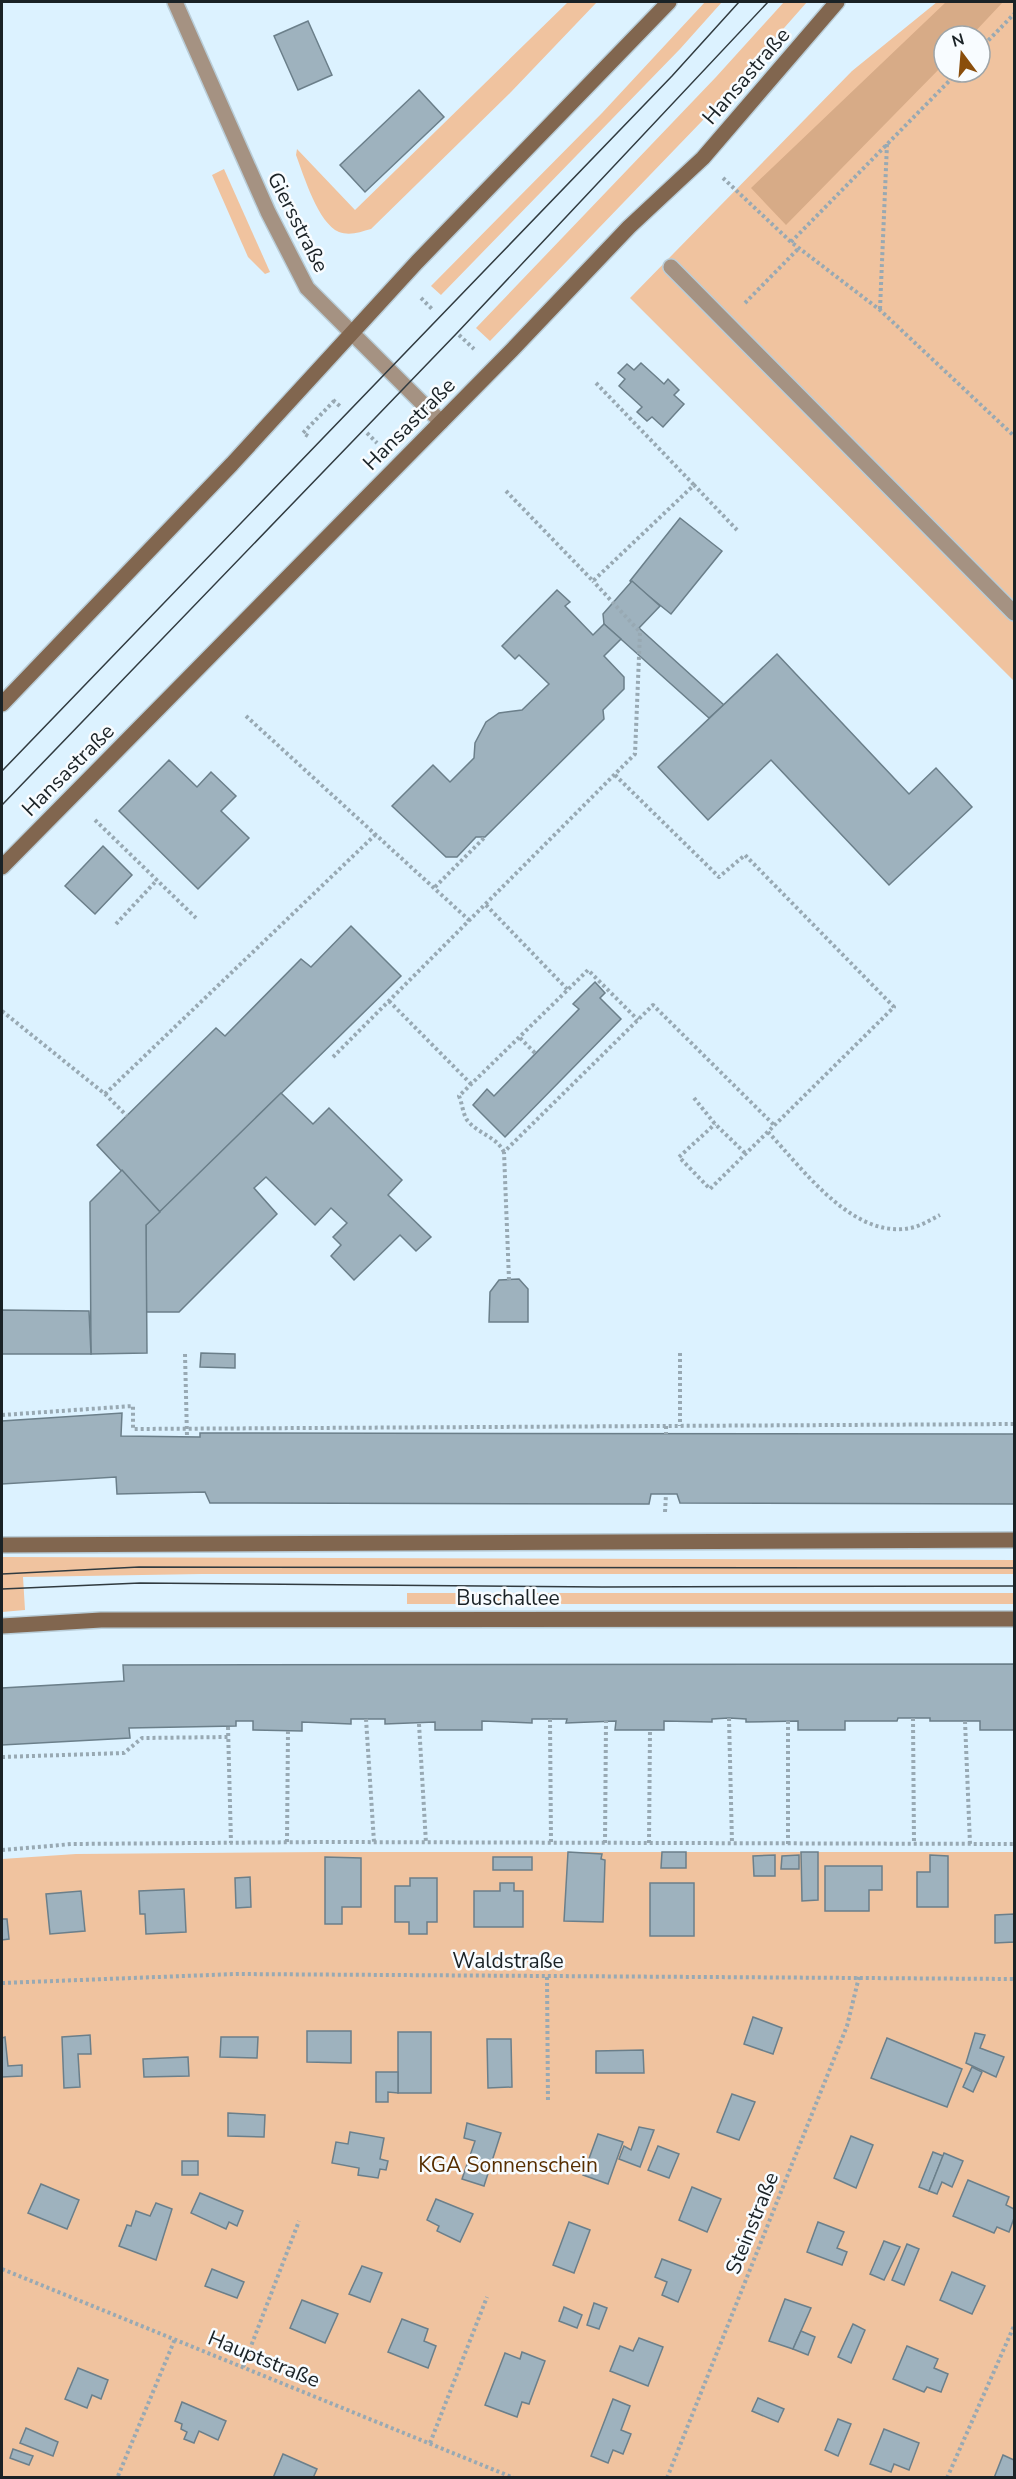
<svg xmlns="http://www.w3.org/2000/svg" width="1016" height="2479" viewBox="0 0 1016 2479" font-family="'Nunito Sans',sans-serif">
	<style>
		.green { fill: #f0c39f; fill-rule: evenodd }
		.forest { fill: #d7ab87 }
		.building { fill: #9eb2be; stroke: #6b7f8a; stroke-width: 1.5 }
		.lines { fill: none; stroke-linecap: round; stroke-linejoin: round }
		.service-casing { stroke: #b9cdd8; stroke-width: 18 }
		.tertiary-casing { stroke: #b9cdd8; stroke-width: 18 }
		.secondary-casing { stroke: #b9cdd8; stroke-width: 18 }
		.path { stroke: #98a9b3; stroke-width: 4; stroke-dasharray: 3 3; stroke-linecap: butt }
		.service { stroke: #a59282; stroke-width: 15 }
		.tertiary { stroke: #a59282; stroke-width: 15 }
		.secondary { stroke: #81664f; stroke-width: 15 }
		.tram { stroke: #313b40; stroke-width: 1.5 }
		.labels { text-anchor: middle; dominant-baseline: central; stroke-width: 5; stroke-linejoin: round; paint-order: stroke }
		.street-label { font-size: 21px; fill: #1a2226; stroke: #f8fcff }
		.park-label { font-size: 21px; fill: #572e00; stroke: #f8fcff }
	</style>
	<rect width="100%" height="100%" fill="#dcf2ff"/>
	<g class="green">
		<path d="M568,2h29l-86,90 -140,137c-11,3 -21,7 -32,3 -21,-9 -35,-56 -43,-77l1,-6 58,61z"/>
		<polygon points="705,2 722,2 680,49 441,295 431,286 602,113"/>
		<polygon points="784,2 807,2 703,120 490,341 476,328 716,77"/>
		<path d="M937,2h77v679l-384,-383 222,-227zM944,36h36v36h-36z"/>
		<polygon points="224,169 270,272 265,274 248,257 212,175"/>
		<polygon points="2,1557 1014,1560 1014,1574 202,1574 23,1577 25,1610 2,1612"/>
		<rect x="407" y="1593" width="607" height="11"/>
		<polygon points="327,1852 1014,1852 1014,2477 2,2478 2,1859 76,1854"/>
	</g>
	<polygon class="forest" points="946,2 1003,2 971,36 944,36 944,64 786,225 751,188"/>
	<g class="building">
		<polygon points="308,21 332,75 298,90 274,36"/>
		<polygon points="419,90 444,117 365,192 340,165"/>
		<polygon points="641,363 664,384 668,379 679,390 674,395 684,404 663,427 652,417 647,421 637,412 642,407 619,386 625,379 618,373 627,364 634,370"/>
		<polygon points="680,518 722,551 671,614 630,581"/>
		<polygon points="632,581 660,606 639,628 724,705 709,718 604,624 603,614"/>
		<polygon points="557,590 570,602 565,606 593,635 604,624 621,639 604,656 624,677 624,689 603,710 604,719 485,837 476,837 457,857 446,857 392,806 433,765 450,782 474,758 475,743 486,722 499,713 522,710 549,684 519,655 515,659 502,646"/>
		<polygon points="777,654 909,794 936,768 972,807 889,885 771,760 708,820 658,767"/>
		<polygon points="169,760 197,787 211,772 236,796 221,811 249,838 198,889 119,811"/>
		<polygon points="103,846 132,875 95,914 65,886"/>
		<polygon points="351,926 401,976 160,1212 97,1145 216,1028 225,1036 301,959 311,967"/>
		<polygon points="595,982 605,993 600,998 621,1019 505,1137 473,1105 487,1089 494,1096 579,1009 573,1004"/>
		<polygon points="281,1093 313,1124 329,1108 402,1180 388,1195 431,1237 416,1251 400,1235 354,1280 331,1256 341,1245 333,1237 347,1223 331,1208 315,1225 266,1177 254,1188 277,1214 179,1312 146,1312 146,1225"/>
		<polygon points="122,1170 160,1212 146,1225 147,1353 91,1354 90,1202"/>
		<polygon points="519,1279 528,1289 528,1322 489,1322 490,1292 499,1280"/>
		<polygon points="2,1310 89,1311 91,1354 2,1354"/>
		<polygon points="201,1353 235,1354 235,1368 200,1367"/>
		<polygon points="122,1413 121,1436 200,1437 200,1433 1014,1434 1014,1504 680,1503 677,1494 651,1494 649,1504 210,1503 205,1492 117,1494 116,1477 2,1484 2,1421"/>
		<polygon points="1014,1664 1014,1730 980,1730 980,1721 930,1721 930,1718 898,1718 897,1721 845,1721 845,1730 798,1730 798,1721 746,1722 746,1719 729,1718 712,1719 712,1722 664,1721 664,1730 615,1730 616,1721 566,1723 567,1719 532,1719 532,1723 482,1721 482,1730 435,1730 435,1722 385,1724 385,1719 351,1719 351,1724 302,1722 302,1731 253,1730 253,1721 236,1721 236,1726 129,1728 130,1738 2,1745 2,1688 124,1681 123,1665"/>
		<polygon points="568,1852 602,1854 601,1859 605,1860 603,1922 564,1921"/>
		<polygon points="662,1852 686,1852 686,1868 661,1868"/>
		<polygon points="801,1852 818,1852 818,1900 802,1901"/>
		<polygon points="775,1855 775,1876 754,1876 753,1856"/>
		<polygon points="799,1855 799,1869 781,1869 782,1856"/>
		<polygon points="930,1855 948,1856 948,1907 917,1907 917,1872 930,1872"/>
		<polygon points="325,1857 361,1858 361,1907 342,1907 342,1924 325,1924"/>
		<rect x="493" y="1857" width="39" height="13"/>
		<polygon points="825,1866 882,1866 882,1890 869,1890 869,1911 825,1911"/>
		<polygon points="250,1877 251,1907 236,1908 235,1878"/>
		<polygon points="410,1878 437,1878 437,1922 427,1922 427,1934 409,1934 409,1922 395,1922 395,1886 410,1886"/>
		<polygon points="500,1883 514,1883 514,1891 523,1891 523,1927 474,1927 474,1891 500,1891"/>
		<rect x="650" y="1883" width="44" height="53"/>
		<polygon points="184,1889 186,1932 146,1934 145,1914 140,1914 139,1891"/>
		<polygon points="81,1891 85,1931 50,1934 46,1894"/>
		<polygon points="2,1910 2,1919 7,1919 9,1939 2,1940"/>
		<polygon points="1014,1914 1014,1942 995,1943 995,1915"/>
		<polygon points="753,2017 782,2028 773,2054 744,2044"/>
		<polygon points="307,2031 351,2031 351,2063 307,2062"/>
		<rect x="398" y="2032" width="33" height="61"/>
		<polygon points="975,2033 985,2035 980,2048 1004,2057 996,2077 966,2063"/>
		<polygon points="90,2035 91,2054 78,2054 80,2087 64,2088 62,2037"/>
		<polygon points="5,2037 8,2066 22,2065 22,2076 2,2077 2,2038"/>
		<polygon points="221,2037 258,2037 257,2058 220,2057"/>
		<polygon points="887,2038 962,2069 947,2107 871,2078"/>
		<polygon points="487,2039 511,2039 512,2087 488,2088"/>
		<polygon points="643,2050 644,2073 596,2073 596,2051"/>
		<polygon points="188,2057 189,2076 144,2077 143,2059"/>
		<polygon points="972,2067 982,2072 973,2092 963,2087"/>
		<polygon points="376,2072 398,2072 398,2093 388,2092 388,2102 376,2102"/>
		<polygon points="732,2094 755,2102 739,2140 717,2132"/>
		<polygon points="228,2113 265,2115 264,2137 228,2136"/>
		<polygon points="467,2123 501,2133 484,2186 462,2179 475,2141 464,2138"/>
		<polygon points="639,2127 654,2130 640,2167 619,2159 624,2146 631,2150"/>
		<polygon points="350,2132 384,2138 380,2159 388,2161 386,2170 380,2169 378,2178 358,2175 359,2168 332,2163 336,2142 348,2144"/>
		<polygon points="598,2134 623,2142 608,2184 583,2175"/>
		<polygon points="851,2136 873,2145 856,2188 834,2178"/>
		<polygon points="658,2146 679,2154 669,2178 648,2170"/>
		<polygon points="933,2152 943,2156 929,2191 919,2187"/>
		<polygon points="944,2153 963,2161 952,2187 942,2182 937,2194 929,2191"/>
		<rect x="182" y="2161" width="16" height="14"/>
		<polygon points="968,2180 1009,2197 1006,2205 1014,2209 1014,2218 1009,2232 997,2227 994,2233 953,2216"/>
		<polygon points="41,2184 79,2200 67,2229 28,2213"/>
		<polygon points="692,2187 721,2199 707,2232 679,2220"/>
		<polygon points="200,2193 243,2211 237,2226 229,2222 226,2229 191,2213"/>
		<polygon points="436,2199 473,2214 460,2242 437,2231 439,2226 427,2220"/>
		<polygon points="156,2203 172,2209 156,2260 119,2246 127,2225 131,2226 136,2211 150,2216"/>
		<polygon points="569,2222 590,2230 574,2273 553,2265"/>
		<polygon points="818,2222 844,2232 837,2248 847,2252 842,2265 807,2252"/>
		<polygon points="884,2241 900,2247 884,2280 870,2274"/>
		<polygon points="907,2244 919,2249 904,2285 892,2280"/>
		<polygon points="662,2259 691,2270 678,2302 662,2295 667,2282 655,2277"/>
		<polygon points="362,2266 382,2273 370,2302 349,2294"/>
		<polygon points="212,2269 244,2282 237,2298 205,2286"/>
		<polygon points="952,2272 985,2286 972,2314 940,2300"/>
		<polygon points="785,2299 811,2308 793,2349 769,2341"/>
		<polygon points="302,2300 338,2314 325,2343 290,2328"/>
		<polygon points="594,2303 607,2308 599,2329 587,2325"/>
		<polygon points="564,2307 582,2315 577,2328 559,2321"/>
		<polygon points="402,2319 428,2329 424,2341 436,2346 428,2368 388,2352"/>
		<polygon points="853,2324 865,2330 851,2363 838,2357"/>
		<polygon points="801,2331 815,2337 808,2355 793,2349"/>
		<polygon points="639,2338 663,2347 648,2386 610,2371 620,2346 633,2351"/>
		<polygon points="907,2346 938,2359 934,2368 948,2374 941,2392 927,2387 924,2392 893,2379"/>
		<polygon points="522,2352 545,2361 529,2404 522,2402 517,2417 485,2405 505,2353 520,2359"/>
		<polygon points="78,2368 108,2380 101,2399 92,2395 87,2408 65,2399"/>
		<polygon points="758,2398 784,2409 778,2422 752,2411"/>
		<polygon points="613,2399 630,2406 621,2430 631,2434 623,2454 613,2450 608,2463 591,2456"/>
		<polygon points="182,2402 226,2421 218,2440 199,2431 194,2443 184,2439 187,2432 181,2429 182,2424 175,2421"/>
		<polygon points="838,2419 851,2424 838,2456 825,2450"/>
		<polygon points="26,2428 58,2442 53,2456 20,2443"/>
		<polygon points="884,2429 919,2443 909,2470 894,2464 891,2472 870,2464"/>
		<polygon points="13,2449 33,2456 29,2465 10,2458"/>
		<polygon points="283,2454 317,2469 313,2478 273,2478"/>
		<polygon points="1003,2455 1014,2460 1014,2478 994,2478"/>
	</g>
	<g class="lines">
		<defs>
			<polyline id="service" points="671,267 1014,613"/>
			<polyline id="tertiary" points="175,2 268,212 307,288 441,422"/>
			<g id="secondary">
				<polyline points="2,704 232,464 417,262 669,2"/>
				<polyline points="2,867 512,350 629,227 703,158 837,2"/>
				<polyline points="2,1545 1014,1540"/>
				<polyline points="2,1626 101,1620 1014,1619"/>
			</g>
		</defs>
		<use href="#service" class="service-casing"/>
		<use href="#tertiary" class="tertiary-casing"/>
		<use href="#secondary" class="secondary-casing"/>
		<g class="path">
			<polyline points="980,49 1014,14"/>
			<polyline points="723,178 791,242 880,310 1014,436"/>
			<polyline points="791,242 958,72"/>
			<polyline points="421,298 433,310"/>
			<polyline points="745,303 799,248"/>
			<polyline points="880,309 887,144"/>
			<polyline points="459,335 474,349"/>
			<polyline points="596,383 694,485"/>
			<polyline points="333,400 342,408"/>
			<polyline points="367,433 377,443"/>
			<polyline points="308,436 303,433 334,401"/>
			<polyline points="506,491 593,581 694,485 737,530"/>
			<polyline points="246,716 470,921"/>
			<polyline points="615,775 719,877 745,855 894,1007 710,1189 679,1157 715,1124"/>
			<polyline points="95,820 196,918"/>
			<polyline points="435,887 485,837"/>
			<polyline points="486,905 568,990"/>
			<polyline points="116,924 157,880"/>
			<polyline points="389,1001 472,1085"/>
			<polyline points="2,1011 105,1094 127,1116"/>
			<polyline points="520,1038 536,1054"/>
			<polyline points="333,1057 635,754 640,632 593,581"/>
			<polyline points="105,1094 376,834"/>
			<polyline points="694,1098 715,1124 746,1154"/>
			<path d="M768,1132c36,38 87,111 147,95 9,-3 17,-8 25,-12"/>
			<path d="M504,1152c-8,-16 -26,-18 -37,-32 -4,-6 -5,-17 -8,-24l129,-126 50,50"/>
			<polyline points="509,1280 504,1152 653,1005 775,1126"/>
			<polyline points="680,1353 680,1426"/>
			<polyline points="185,1354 187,1436"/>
			<polyline points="2,1415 133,1406 133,1429 1014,1424"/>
			<polyline points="666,1426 666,1434"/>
			<polyline points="665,1512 666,1494"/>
			<polyline points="729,1718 732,1843"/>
			<polyline points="913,1718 914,1844"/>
			<polyline points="366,1719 374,1842"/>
			<polyline points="550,1719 551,1843"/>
			<polyline points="788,1721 788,1844"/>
			<polyline points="965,1721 970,1844"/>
			<polyline points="419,1724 426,1843"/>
			<polyline points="228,1727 231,1843"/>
			<polyline points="2,1757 124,1753 142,1738 229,1737"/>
			<polyline points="287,1842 288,1730"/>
			<polyline points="605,1843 606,1721"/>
			<polyline points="649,1843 650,1730"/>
			<polyline points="2,1850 72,1844 326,1842 1014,1844"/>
			<polyline points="547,1977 548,2103"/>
			<polyline points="2,1983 236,1974 1014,1979"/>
			<polyline points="2,2269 514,2478"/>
			<polyline points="243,2367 299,2221"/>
			<polyline points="430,2443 487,2297"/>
			<polyline points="118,2476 175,2339"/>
			<polyline points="667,2478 847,2026 859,1977"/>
			<polyline points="947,2478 1014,2326"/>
		</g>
		<use href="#service" class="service"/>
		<use href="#tertiary" class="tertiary"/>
		<use href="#secondary" class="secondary"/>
		<g class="tram">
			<polyline points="2,771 672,76 739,2"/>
			<polyline points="2,805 457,333 768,2"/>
			<polyline points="2,1574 139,1567 1014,1568"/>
			<polyline points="2,1589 140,1583 602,1587 1014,1586"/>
		</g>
	</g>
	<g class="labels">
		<g class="street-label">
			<text transform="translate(746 76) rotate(-49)">Hansastraße</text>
			<text transform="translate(298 222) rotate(63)">Giersstraße</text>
			<text transform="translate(409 424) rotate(-45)">Hansastraße</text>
			<text transform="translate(68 770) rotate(-45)">Hansastraße</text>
			<text x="508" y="1598">Buschallee</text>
			<text x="508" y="1961">Waldstraße</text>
			<text transform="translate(752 2223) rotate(-68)">Steinstraße</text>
			<text transform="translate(264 2359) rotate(22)">Hauptstraße</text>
		</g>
		<g class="park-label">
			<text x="508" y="2165">KGA Sonnenschein</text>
		</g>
	</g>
	<rect width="1016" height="2479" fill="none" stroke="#1a2226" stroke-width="6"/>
	<g transform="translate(962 54) rotate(344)"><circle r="28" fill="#f8fcff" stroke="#9fa5a8" stroke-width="1.5"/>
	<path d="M0-4.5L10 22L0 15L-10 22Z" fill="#8a4e0c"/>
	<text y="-9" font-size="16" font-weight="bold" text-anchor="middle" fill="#1a2226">N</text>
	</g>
</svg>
